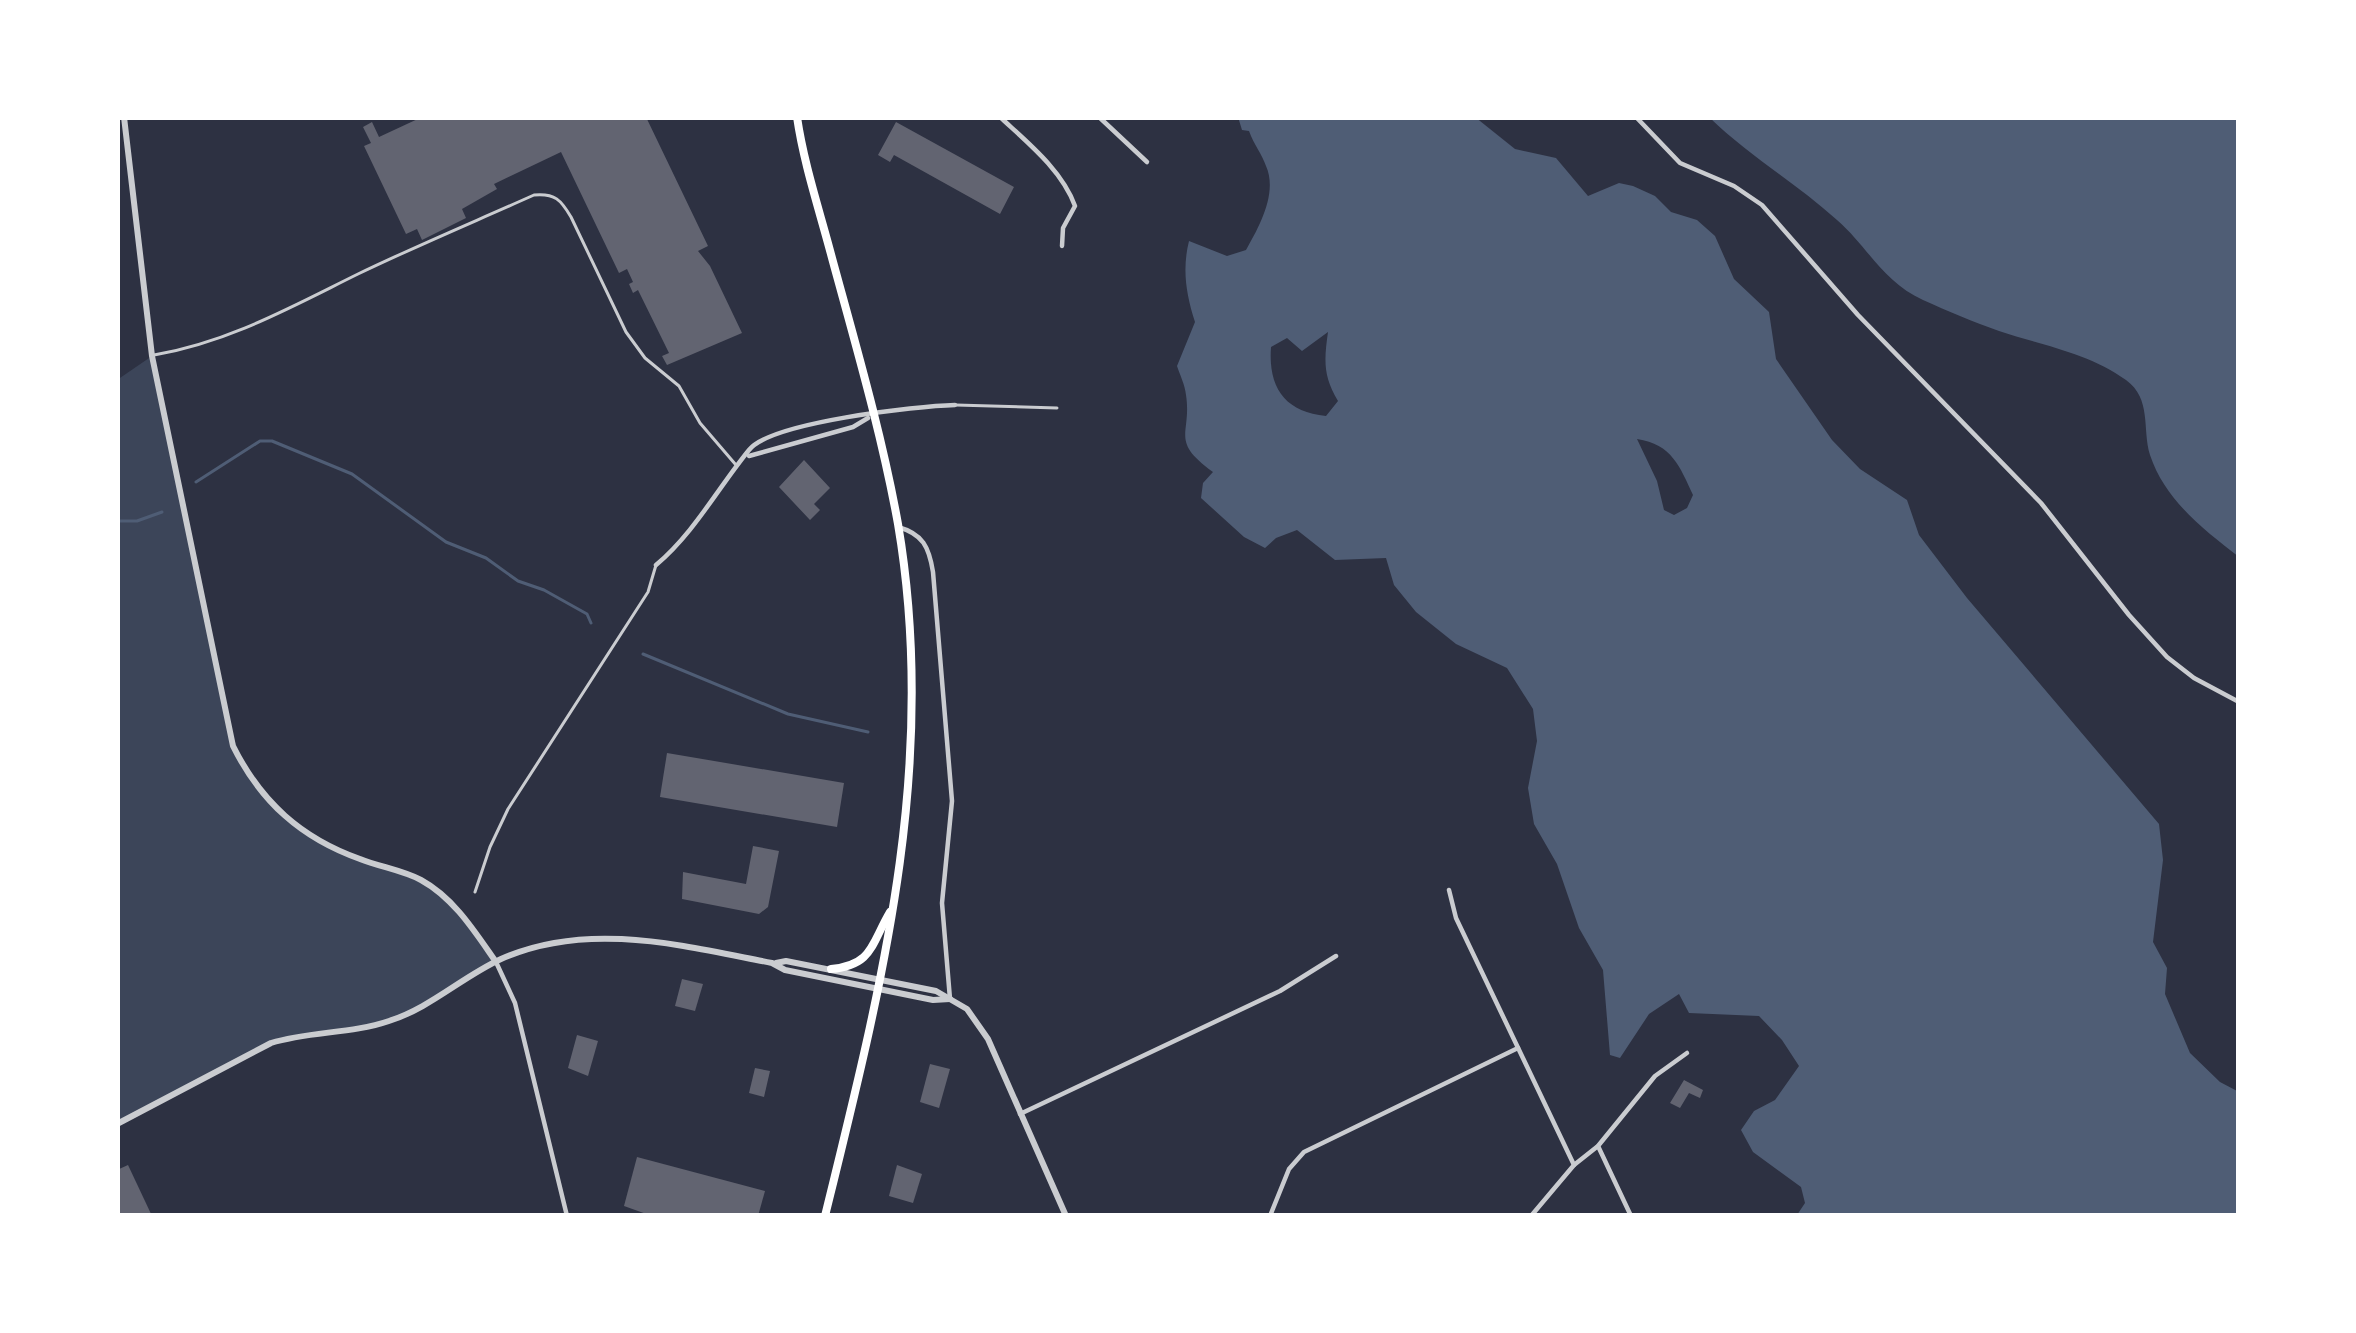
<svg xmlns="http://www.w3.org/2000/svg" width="2356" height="1333" viewBox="0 0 2356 1333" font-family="'Fira Sans Condensed',sans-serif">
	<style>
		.green { fill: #3c4559 }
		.water { fill: #4f5d75; fill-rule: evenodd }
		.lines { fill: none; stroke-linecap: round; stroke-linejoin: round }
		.stream { stroke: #4f5d75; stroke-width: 3 }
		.building { fill: #626471 }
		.service { stroke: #caccd0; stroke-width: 3 }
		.minor { stroke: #caccd0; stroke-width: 4.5 }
		.tertiary { stroke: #caccd0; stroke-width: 6 }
		.primary { stroke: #fff; stroke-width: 8 }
	</style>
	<rect width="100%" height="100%" fill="#2d3142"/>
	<path class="green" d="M152,356l74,364c28,73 56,109 130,138 31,12 59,18 86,38 21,15 37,45 54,66l-83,49 -26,11 -116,21 -154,81v-744z"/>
	<g class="water">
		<path d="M1238,117h237l40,32 41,9 32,38 31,-13 14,3 22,10 16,16 26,8 18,16 19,43 35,33 7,47 56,81 28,29 47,31 12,35 48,63 192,226 4,36 -10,82 14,26 -2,26 25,59 30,29 19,10v124h-457l1,-3 14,2 8,-12 -4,-16 -48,-35 -12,-22 13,-19 21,-11 24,-34 -17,-26 -23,-24 -70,-3 -10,-19 -30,20 -29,44 -10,-3 -7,-85 -24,-42 -22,-64 -23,-40 -6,-36 9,-47 -4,-32 -26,-41 -51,-24 -40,-32 -22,-27 -8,-27 -51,2 -38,-30 -21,8 -11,10 -21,-11 -43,-39 2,-15 10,-11c-44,-32 -21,-37 -27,-77 -1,-10 -6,-20 -9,-29l18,-44c-9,-28 -13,-53 -6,-81l38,15 19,-6c13,-23 32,-57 20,-84 -4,-12 -12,-21 -17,-35l-7,-1zM1328,332c-4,28 -5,44 10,69l-12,15c-41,-4 -58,-28 -55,-69l16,-9 15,13zM1637,439c35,5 43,28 56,56l-6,13 -13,7 -10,-5 -7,-29z"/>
		<path d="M1709,117h530v440c-36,-28 -74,-57 -89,-102 -8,-26 2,-56 -24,-75 -37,-27 -85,-35 -127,-49 -25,-9 -52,-20 -76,-31 -40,-18 -55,-53 -86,-80 -41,-37 -88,-64 -128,-103z"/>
	</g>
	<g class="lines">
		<g class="stream">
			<polyline points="196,482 260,441 272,441 352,474 446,542 486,558 518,581 544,590 587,614 591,623"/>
			<polyline points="117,521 137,521 162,512"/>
			<polyline points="643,654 788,714 868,732"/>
		</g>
	</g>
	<g class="building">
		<polygon points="422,117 646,117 708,246 698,251 710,266 742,333 667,365 662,356 669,353 638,290 633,293 629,284 633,282 627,269 619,273 561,152 494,184 497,189 462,209 466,218 422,240 417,229 406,234 364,146 371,143 363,127 372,122 379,137"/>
		<polygon points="896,122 1014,187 1000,214 894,155 890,162 878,155"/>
		<polygon points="804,460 830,488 814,504 820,510 810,520 779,487"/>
		<polygon points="667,753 844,783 837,827 660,797"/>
		<polygon points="753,846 779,851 768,907 759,914 682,899 683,872 746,884"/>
		<polygon points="682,979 703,984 695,1011 675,1006"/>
		<polygon points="577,1035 598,1041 588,1076 568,1068"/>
		<polygon points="930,1064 950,1069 939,1108 920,1102"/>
		<polygon points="755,1068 770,1071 764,1097 749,1093"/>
		<polygon points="1684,1080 1703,1090 1700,1098 1689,1093 1680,1108 1670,1103"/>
		<polygon points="637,1157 765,1191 758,1216 652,1216 624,1206"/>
		<polygon points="128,1165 152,1216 117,1216 117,1170"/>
		<polygon points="897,1165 922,1174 913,1203 889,1196"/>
	</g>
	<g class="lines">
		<g class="service">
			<path d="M154,355c75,-13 137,-48 204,-81 58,-28 118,-53 176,-79 21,-2 27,5 37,22l55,115 19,26 34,28 21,37 36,42"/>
			<polyline points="956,405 1057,408"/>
			<polyline points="475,892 490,847 508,809 648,592 656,565"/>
		</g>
		<g class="minor">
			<path d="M1000,117c27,25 62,53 75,89l-12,22 -1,18"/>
			<polyline points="1099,117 1147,162"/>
			<polyline points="1636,117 1680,163 1734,186 1762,205 1858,315 2041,503 2129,615 2167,657 2194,678 2239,702"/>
			<polyline points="749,456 853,427 868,418"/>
			<path d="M898,527c25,7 31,20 35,45l19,229 -10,102 8,96"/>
			<path d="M656,565c38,-32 62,-77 93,-115 22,-28 168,-44 206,-45"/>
			<polyline points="1449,890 1456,918 1574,1165"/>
			<polyline points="496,962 515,1003 567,1216"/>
			<polyline points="1020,1114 1280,991 1336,956"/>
			<polyline points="1598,1146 1631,1216"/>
			<polyline points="1270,1216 1289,1169 1304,1152 1518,1048"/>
			<polyline points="1531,1216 1574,1165 1598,1146 1655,1076 1687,1053"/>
		</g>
		<g class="tertiary">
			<path d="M124,117l28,239 81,390c28,56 68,92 127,113 20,8 42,11 61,21 33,18 54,52 75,82"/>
			<polyline points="776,963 786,961 936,991 967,1009 988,1039 1066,1216"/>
			<path d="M117,1124l154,-81c39,-12 80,-9 118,-22 41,-13 73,-44 112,-62 87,-39 183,-13 271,4l13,7 148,30 17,-1"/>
		</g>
		<g class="primary">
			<path d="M797,117c7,48 23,95 35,141 24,88 50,177 66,266 41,241 -16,460 -73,692"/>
			<path d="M831,969c42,-4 40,-25 59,-57"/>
		</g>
	</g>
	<rect width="2356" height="1333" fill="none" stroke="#ffffff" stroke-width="240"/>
</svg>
